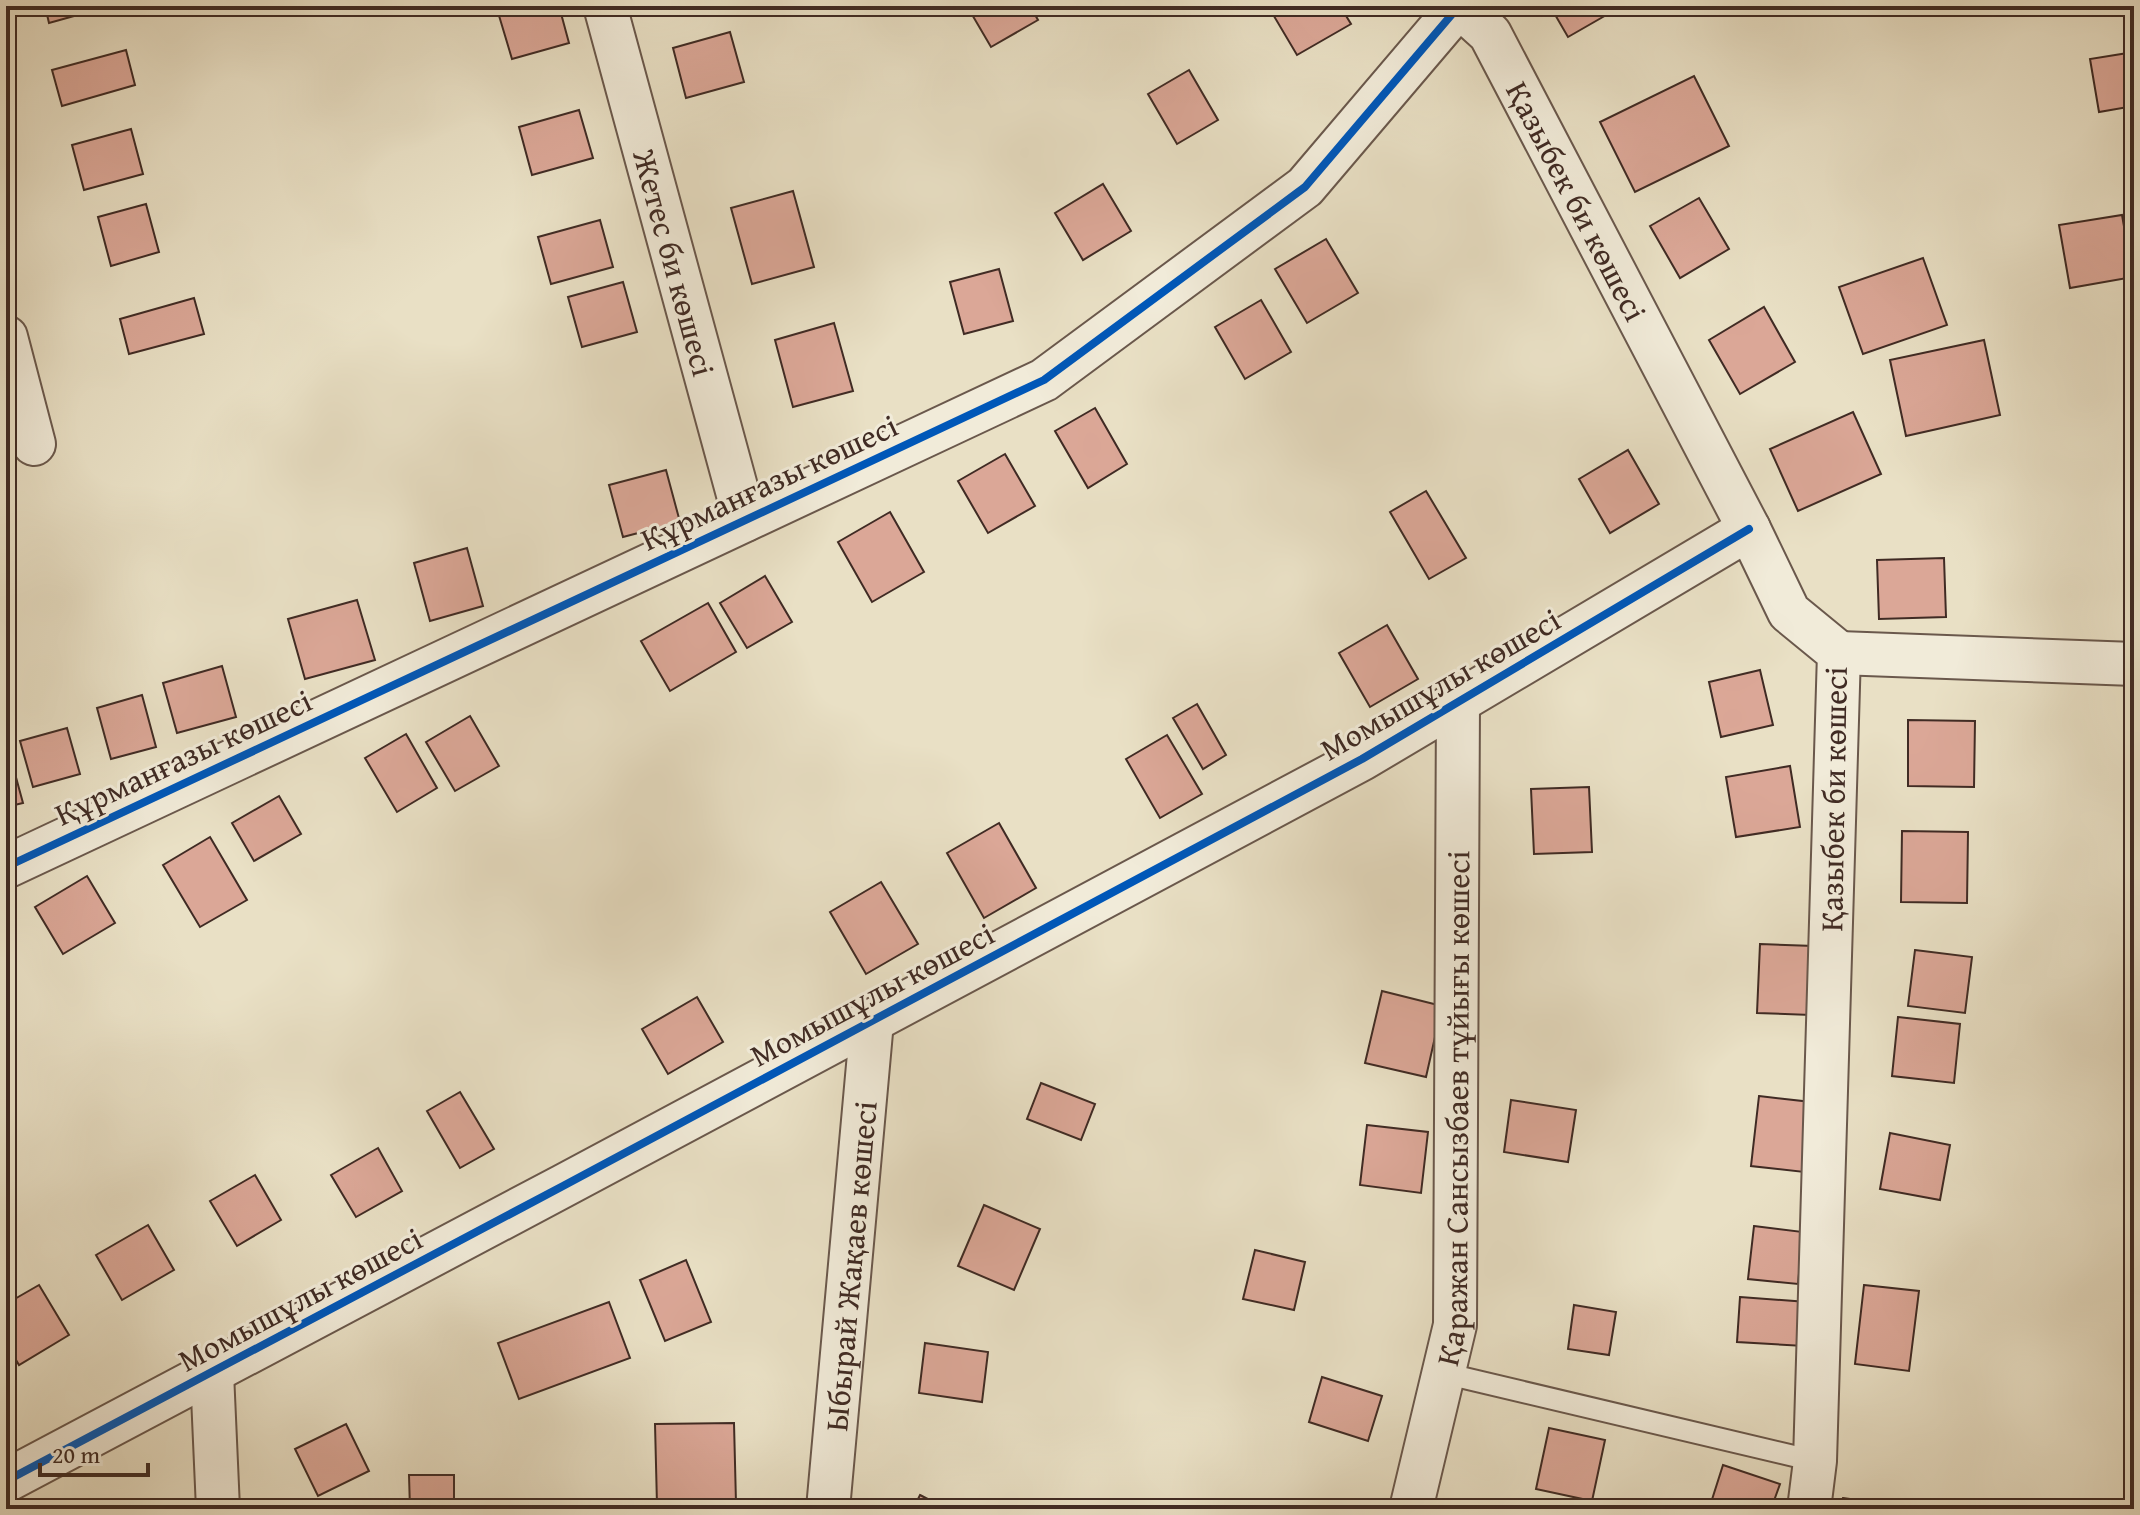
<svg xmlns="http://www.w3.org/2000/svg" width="2140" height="1515" viewBox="0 0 2140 1515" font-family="'Gentium Book Plus',serif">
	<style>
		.building { fill: #dba797; stroke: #402b24; stroke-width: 2 }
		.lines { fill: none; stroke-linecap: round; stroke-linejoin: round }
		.service-casing { stroke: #6a584c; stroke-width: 24 }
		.minor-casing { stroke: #6a584c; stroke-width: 46 }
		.service { stroke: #f1ebd9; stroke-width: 20 }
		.minor { stroke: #f1ebd9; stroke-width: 42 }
		.cycleway-casing { stroke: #f1ebd9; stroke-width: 13 }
		.cycleway { stroke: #0057b8; stroke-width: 8 }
		.labels { text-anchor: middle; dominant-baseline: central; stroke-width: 6; stroke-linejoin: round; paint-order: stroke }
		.street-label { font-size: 32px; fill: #402b24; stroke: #f1ebd9 }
	</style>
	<rect width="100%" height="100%" fill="#e9e0c5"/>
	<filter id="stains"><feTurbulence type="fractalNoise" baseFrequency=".0025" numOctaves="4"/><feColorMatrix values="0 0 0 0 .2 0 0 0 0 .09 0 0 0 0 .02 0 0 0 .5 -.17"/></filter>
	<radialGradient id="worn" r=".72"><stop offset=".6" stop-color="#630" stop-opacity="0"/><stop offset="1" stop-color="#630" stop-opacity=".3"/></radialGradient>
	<g class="building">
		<polygon points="45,6 110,6 49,23"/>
		<polygon points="506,6 559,6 569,43 512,59 497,9"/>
		<polygon points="967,6 1030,6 1038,20 991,47"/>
		<polygon points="1268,6 1340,6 1351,24 1297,55"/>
		<polygon points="1550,6 1612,6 1615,10 1568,37"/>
		<polygon points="730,32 744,82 686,98 673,48"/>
		<polygon points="126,50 135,85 62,106 52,70"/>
		<polygon points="2134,52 2134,106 2099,112 2090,59"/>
		<polygon points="1189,70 1218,120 1177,144 1148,94"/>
		<polygon points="1694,76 1729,146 1635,192 1600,122"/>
		<polygon points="579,110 593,158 532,175 519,127"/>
		<polygon points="131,129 143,174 84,190 72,145"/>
		<polygon points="1103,184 1131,231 1083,260 1055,213"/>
		<polygon points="793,191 814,267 752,284 731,208"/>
		<polygon points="1699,198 1729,249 1680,278 1650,226"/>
		<polygon points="146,204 159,252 111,266 98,217"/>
		<polygon points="2122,215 2133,277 2070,288 2059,225"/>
		<polygon points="600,220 613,267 551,284 538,237"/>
		<polygon points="1326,239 1358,293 1307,323 1275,269"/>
		<polygon points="1923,258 1947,325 1863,354 1839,287"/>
		<polygon points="999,269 1013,321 964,334 950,282"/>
		<polygon points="623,282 637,332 582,347 568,297"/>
		<polygon points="194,298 204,334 129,354 120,319"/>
		<polygon points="1261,300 1291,352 1245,379 1215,327"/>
		<polygon points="1764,307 1795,362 1740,394 1709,340"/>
		<polygon points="834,323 853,391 793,407 775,340"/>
		<polygon points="1984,340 2000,415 1906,436 1890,360"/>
		<polygon points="2134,342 2134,382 2127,343"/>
		<polygon points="1095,408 1127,464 1088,488 1055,431"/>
		<polygon points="1853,412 1881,474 1798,511 1770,449"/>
		<polygon points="1628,450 1659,504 1610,533 1579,479"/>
		<polygon points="1005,454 1035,506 988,533 958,481"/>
		<polygon points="666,470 680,522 623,537 609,485"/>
		<polygon points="1426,491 1466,558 1429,579 1390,512"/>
		<polygon points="890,512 924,572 872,602 838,542"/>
		<polygon points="467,548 483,606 430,621 414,563"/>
		<polygon points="1944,558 1946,617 1879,619 1877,560"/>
		<polygon points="765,576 792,622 747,648 720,603"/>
		<polygon points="357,600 375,660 305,679 288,619"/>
		<polygon points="708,603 736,652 670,691 641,641"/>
		<polygon points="1387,625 1418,679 1370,707 1339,653"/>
		<polygon points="222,666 236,717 177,733 163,683"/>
		<polygon points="1760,670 1773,725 1721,737 1709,682"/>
		<polygon points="142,695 156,747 111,759 97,708"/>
		<polygon points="1197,704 1226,755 1203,769 1173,718"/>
		<polygon points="470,716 499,766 455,791 426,742"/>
		<polygon points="1908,720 1975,721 1974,787 1908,786"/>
		<polygon points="67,728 80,774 33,787 20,741"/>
		<polygon points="406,734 437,788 397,812 365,758"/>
		<polygon points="1167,735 1202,794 1160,818 1126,759"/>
		<polygon points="6,748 8,748 23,803 6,807"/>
		<polygon points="1790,766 1800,827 1736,837 1726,777"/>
		<polygon points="1589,787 1592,852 1534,854 1531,789"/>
		<polygon points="279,796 301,834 254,861 232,823"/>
		<polygon points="999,823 1036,888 984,918 947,853"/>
		<polygon points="1902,831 1968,832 1967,903 1901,902"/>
		<polygon points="210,837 247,900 200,927 163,865"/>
		<polygon points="87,876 115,923 63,954 35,907"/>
		<polygon points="881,882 918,944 866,974 830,912"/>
		<polygon points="1760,944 1814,946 1811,1015 1757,1013"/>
		<polygon points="1915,950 1972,957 1965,1013 1908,1006"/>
		<polygon points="1382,991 1442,1006 1426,1077 1365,1063"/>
		<polygon points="697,997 723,1042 668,1074 642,1029"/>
		<polygon points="1898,1017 1960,1024 1954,1083 1892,1076"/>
		<polygon points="1041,1083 1095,1104 1081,1140 1027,1119"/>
		<polygon points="460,1092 494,1149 460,1168 427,1111"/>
		<polygon points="1759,1096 1811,1102 1804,1172 1751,1166"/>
		<polygon points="1511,1100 1576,1110 1568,1162 1504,1152"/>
		<polygon points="1367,1125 1428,1132 1421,1193 1360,1185"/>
		<polygon points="1890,1133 1950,1145 1940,1200 1880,1189"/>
		<polygon points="378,1148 402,1191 356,1217 331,1175"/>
		<polygon points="255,1175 281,1220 237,1246 210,1201"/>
		<polygon points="984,1205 1040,1229 1014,1290 958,1266"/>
		<polygon points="148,1225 174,1270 122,1300 96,1255"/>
		<polygon points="1754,1226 1803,1232 1798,1284 1748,1279"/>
		<polygon points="1255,1250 1305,1262 1294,1310 1243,1299"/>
		<polygon points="686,1260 711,1322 665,1341 640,1280"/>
		<polygon points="39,1285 69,1335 19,1365 6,1343 6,1304"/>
		<polygon points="1864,1285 1919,1291 1909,1371 1855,1364"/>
		<polygon points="1740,1297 1807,1302 1804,1346 1737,1342"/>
		<polygon points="609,1302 630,1358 519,1399 498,1343"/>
		<polygon points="1574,1305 1616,1312 1609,1355 1568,1349"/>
		<polygon points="925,1343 988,1352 982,1402 919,1393"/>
		<polygon points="1322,1377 1382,1396 1368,1441 1309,1422"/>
		<polygon points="734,1423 736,1503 657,1505 655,1424"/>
		<polygon points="346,1424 369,1471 318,1496 295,1449"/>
		<polygon points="1549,1428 1605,1440 1592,1501 1536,1489"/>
		<polygon points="1723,1465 1780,1484 1771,1509 1709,1509"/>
		<polygon points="409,1475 454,1475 454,1509 410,1509"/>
		<polygon points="920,1495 947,1509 913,1509"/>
		<polygon points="1843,1498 1900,1506 1900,1509 1841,1509"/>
		<polygon points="1325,1500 1343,1509 1321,1509"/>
	</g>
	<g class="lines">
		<defs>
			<polyline id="service" points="1443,1373 1815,1461"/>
			<g id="minor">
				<path id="s1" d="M605,6l140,514"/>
				<path id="s2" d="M1459,6l31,28 259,495 40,83 50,41 -24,808 -6,48"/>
				<polyline points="6,337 34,444"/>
				<polyline points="1839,653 2134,664"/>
				<polyline points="6,867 1044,380 1305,187 1459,6"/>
				<polyline points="212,1373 218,1509"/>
				<polyline points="6,1481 563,1186 1362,759 1749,529"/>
				<path id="s3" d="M828,1509l44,-488"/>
				<path id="s4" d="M1411,1509l44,-184 3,-622"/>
			</g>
		</defs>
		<use href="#service" class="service-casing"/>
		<use href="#minor" class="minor-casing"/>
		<use href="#service" class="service"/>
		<use href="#minor" class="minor"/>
		<defs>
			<g id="cycleway">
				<polyline points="6,867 1044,380 1305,187 1459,6"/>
				<polyline points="6,1481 563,1186 1362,759 1749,529"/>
			</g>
		</defs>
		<use href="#cycleway" class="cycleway-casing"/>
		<use href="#cycleway" class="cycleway"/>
	</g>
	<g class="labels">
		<g class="street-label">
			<text stroke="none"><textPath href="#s2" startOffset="230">Қазыбек би көшесі</textPath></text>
			<text stroke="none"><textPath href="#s1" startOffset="266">Жетес би көшесі</textPath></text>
			<text transform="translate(769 482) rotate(-25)">Құрманғазы көшесі</text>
			<text transform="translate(1440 684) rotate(-30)">Момышұлы көшесі</text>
			<text transform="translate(183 757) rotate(-25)">Құрманғазы көшесі</text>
			<text transform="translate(1833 799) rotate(-89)">Қазыбек би көшесі</text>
			<text transform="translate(872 994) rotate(-28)">Момышұлы көшесі</text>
			<text stroke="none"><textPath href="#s4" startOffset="406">Қаражан Сансызбаев тұйығы көшесі</textPath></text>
			<text stroke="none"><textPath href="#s3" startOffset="244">Ыбырай Жақаев көшесі</textPath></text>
			<text transform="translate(300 1299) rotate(-28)">Момышұлы көшесі</text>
		</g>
	</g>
	<rect width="2140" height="1515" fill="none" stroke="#e9e0c5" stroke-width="32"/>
	<rect x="8" y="8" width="2124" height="1499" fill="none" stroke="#402b24" stroke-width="4"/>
	<rect x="16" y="16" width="2108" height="1483" fill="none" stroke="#402b24" stroke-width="2"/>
	<path d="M40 1463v12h108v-12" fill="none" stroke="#402b24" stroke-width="4"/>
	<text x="52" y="1463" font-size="24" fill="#402b24" stroke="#f1ebd9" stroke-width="6" paint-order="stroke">20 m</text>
	<rect width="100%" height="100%" filter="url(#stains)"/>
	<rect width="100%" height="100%" fill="url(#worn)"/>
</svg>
